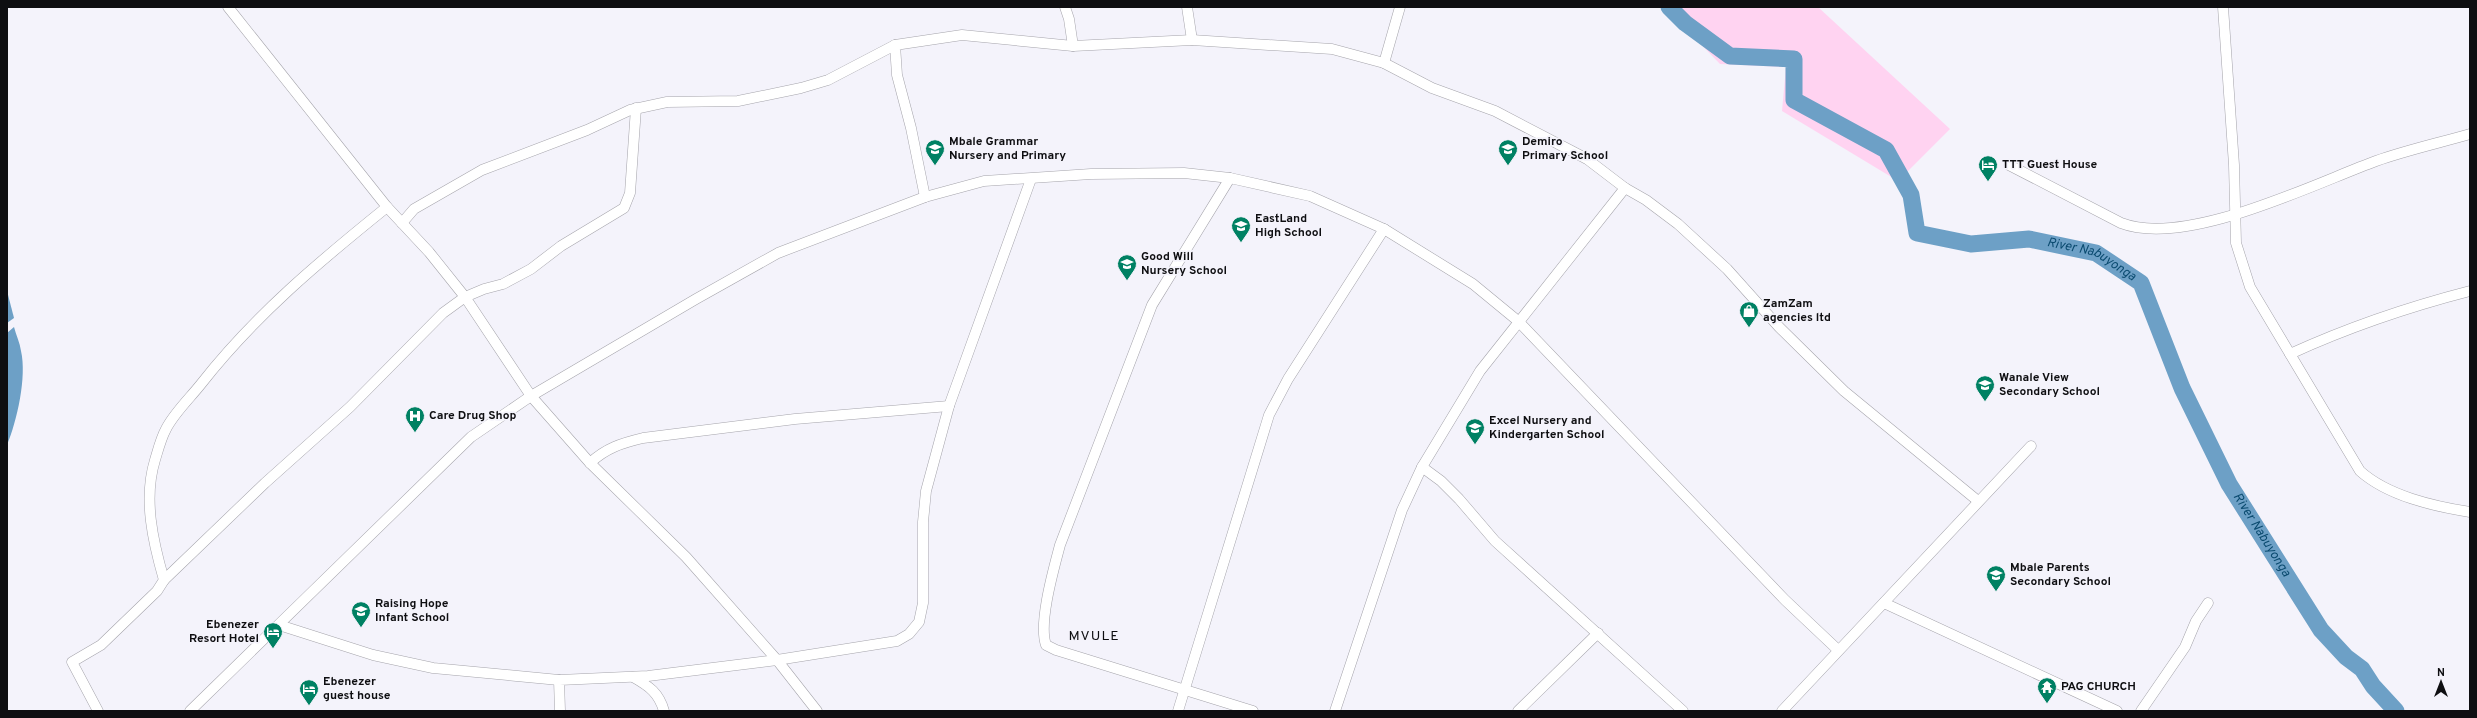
<svg xmlns="http://www.w3.org/2000/svg" width="2477" height="718" viewBox="0 0 2477 718" font-family="Overpass,sans-serif">
	<style>
		.green { fill: #ffd3f1 }
		.water { fill: #6da0c6 }
		.lines { fill: none; stroke-linecap: round; stroke-linejoin: round }
		.river { stroke: #6da0c6; stroke-width: 17 }
		.minor-casing { stroke: #a5a4ab; stroke-width: 11 }
		.minor { stroke: #fff; stroke-width: 10 }
		.labels { text-anchor: middle; dominant-baseline: central; stroke-width: 3.5; stroke-linejoin: round; paint-order: stroke }
		.poi-label { font-size: 12px; font-weight: bold; fill: #0e0e11; stroke: #f4f3fb; text-anchor: start }
		.water-label { font-size: 13px; font-style: italic; fill: #0b4b70; stroke: #f4f3fb }
		.quarter-label { font-size: 14px; letter-spacing: 1px; fill: #0e0e11; stroke: #f4f3fb }
	</style>
	<rect width="100%" height="100%" fill="#f4f3fb"/>
	<polygon class="green" points="1665,7 1818,7 1950,129 1898,181 1782,111 1786,67 1720,64"/>
	<g class="water">
		<polygon points="7,291 14,318 7,323"/>
		<path d="M14,327c2,8 6,16 7,24 6,26 -4,70 -14,94v-112z"/>
	</g>
	<g class="lines">
		<path class="river" id="s1" d="M1669,7l16,16 45,33 64,3v41l92,50 25,45 6,38 54,11 58,-5 67,14 45,30 41,105 47,96 92,146 25,27 16,12 11,17 23,25"/>
		<defs>
			<g id="minor">
				<polyline points="228,7 387,207 429,252 465,297 531,396 590,463 686,557 777,660 817,711"/>
				<polyline points="1065,7 1069,19 1073,46"/>
				<polyline points="1187,7 1192,40"/>
				<path d="M2223,7l11,158 2,78 14,44 110,184c28,25 73,35 110,41"/>
				<polyline points="1384,63 1400,7"/>
				<path d="M2009,165l112,58c65,25 192,-39 255,-62 31,-11 63,-18 94,-27"/>
				<path d="M1230,178l-78,127 -92,240c-6,23 -22,78 -14,100l10,5 197,61"/>
				<polyline points="925,197 911,128 897,75 895,45 962,35 1073,46 1192,40 1332,49 1384,63 1432,88 1495,111 1587,159 1625,188 1646,200 1678,224 1727,269 1779,327 1844,391 1978,501"/>
				<polyline points="402,223 414,209 482,170 587,130 630,110 667,102 738,101 801,88 828,80 895,45"/>
				<path d="M2290,354c59,-27 118,-47 180,-63"/>
				<path d="M590,463c16,-15 32,-20 53,-25l152,-19 154,-13"/>
				<polyline points="1422,467 1441,481 1459,499 1495,541 1683,711"/>
				<polyline points="164,580 265,483 350,407 443,313 465,297 484,289 503,284 531,269 561,246 624,208 630,193 636,108"/>
				<polyline points="1884,603 2117,711"/>
				<polyline points="279,625 373,655 433,668 559,680"/>
				<path d="M633,677c16,9 26,16 31,34"/>
				<path d="M98,711l-26,-49 29,-17 56,-54 7,-11c-11,-38 -21,-81 -9,-120 3,-10 6,-22 11,-31 8,-16 24,-31 35,-45 54,-69 119,-123 186,-177"/>
				<polyline points="190,711 471,437 531,396 696,299 778,253 925,197 984,181 1091,174 1184,173 1230,178 1310,196 1384,229 1473,284 1518,321 1785,600 1838,650"/>
				<polyline points="560,711 559,680 648,676 777,660 897,641 909,634 919,622 923,603 923,522 926,491 949,406 1031,179"/>
				<polyline points="1178,711 1269,415 1288,379 1384,229"/>
				<polyline points="1335,711 1402,510 1422,467 1480,371 1625,188"/>
				<polyline points="1518,711 1598,633"/>
				<polyline points="1782,711 2031,446"/>
				<polyline points="2141,711 2185,647 2196,621 2208,603"/>
			</g>
		</defs>
		<use href="#minor" class="minor-casing"/>
		<use href="#minor" class="minor"/>
	</g>
	<defs>
		<symbol id="school-pin" viewBox="-11 -11 22 30"><path d="M0 17L-7.5 6A9.5 9.5 0 1 1 7.5 6Z" fill="#008163" stroke="#f4f3fb"/><path d="M0-5L7-2L0 1L-7-2ZM-4 1L0 2.5L4 1V4Q0 6-4 4Z" fill="#fff"/></symbol>
		<symbol id="hotel-pin" viewBox="-11 -11 22 30"><path d="M0 17L-7.5 6A9.5 9.5 0 1 1 7.5 6Z" fill="#008163" stroke="#f4f3fb"/><path d="M-6-4.5h1.5V1H6V5H4.5V3h-9V5H-6ZM-4 0a1.8 1.8 0 1 1 3.6 0ZM.5 0V-2.5h3Q6-2.5 6 0Z" fill="#fff"/></symbol>
		<symbol id="shop-pin" viewBox="-11 -11 22 30"><path d="M0 17L-7.5 6A9.5 9.5 0 1 1 7.5 6Z" fill="#008163" stroke="#f4f3fb"/><path d="M-5-2.5h2.3a2.7 3.5 0 0 1 5.4 0H5L5.5 6h-11ZM-1.5-2.5h3a1.5 2.3 0 0 0-3 0Z" fill="#fff"/></symbol>
		<symbol id="hospital-pin" viewBox="-11 -11 22 30"><path d="M0 17L-7.5 6A9.5 9.5 0 1 1 7.5 6Z" fill="#008163" stroke="#f4f3fb"/><path d="M-5-5h3v3.5h4V-5h3V5h-3V1.5h-4V5h-3Z" fill="#fff"/></symbol>
		<symbol id="temple-pin" viewBox="-11 -11 22 30"><path d="M0 17L-7.5 6A9.5 9.5 0 1 1 7.5 6Z" fill="#008163" stroke="#f4f3fb"/><path d="M0-6L5-2H3V0L6.5 2.5H4V6H1.5V3h-3V6H-4V2.5H-6.5L-3 0V-2H-5Z" fill="#fff"/></symbol>
	</defs>
	<g fill-rule="evenodd">
		<use href="#school-pin" x="924" y="138" width="22" height="30"/>
		<use href="#school-pin" x="1497" y="138" width="22" height="30"/>
		<use href="#hotel-pin" x="1977" y="154" width="22" height="30"/>
		<use href="#school-pin" x="1230" y="215" width="22" height="30"/>
		<use href="#school-pin" x="1116" y="253" width="22" height="30"/>
		<use href="#shop-pin" x="1738" y="300" width="22" height="30"/>
		<use href="#school-pin" x="1974" y="374" width="22" height="30"/>
		<use href="#hospital-pin" x="404" y="405" width="22" height="30"/>
		<use href="#school-pin" x="1464" y="417" width="22" height="30"/>
		<use href="#school-pin" x="1985" y="564" width="22" height="30"/>
		<use href="#school-pin" x="350" y="600" width="22" height="30"/>
		<use href="#hotel-pin" x="262" y="621" width="22" height="30"/>
		<use href="#temple-pin" x="2036" y="676" width="22" height="30"/>
		<use href="#hotel-pin" x="298" y="678" width="22" height="30"/>
	</g>
	<g class="labels">
		<g class="poi-label">
			<text x="949" y="142">Mbale Grammar<tspan x="949" dy="14">Nursery and Primary</tspan></text>
			<text x="1522" y="142">Demiro<tspan x="1522" dy="14">Primary School</tspan></text>
			<text x="2002" y="165">TTT Guest House</text>
			<text x="1255" y="219">EastLand<tspan x="1255" dy="14">High School</tspan></text>
			<text x="1141" y="257">Good Will<tspan x="1141" dy="14">Nursery School</tspan></text>
			<text x="1763" y="304">ZamZam<tspan x="1763" dy="14">agencies ltd</tspan></text>
			<text x="1999" y="378">Wanale View<tspan x="1999" dy="14">Secondary School</tspan></text>
			<text x="429" y="416">Care Drug Shop</text>
			<text x="1489" y="421">Excel Nursery and<tspan x="1489" dy="14">Kindergarten School</tspan></text>
			<text x="2010" y="568">Mbale Parents<tspan x="2010" dy="14">Secondary School</tspan></text>
			<text x="375" y="604">Raising Hope<tspan x="375" dy="14">Infant School</tspan></text>
			<text x="259" y="625" text-anchor="end">Ebenezer<tspan x="259" dy="14">Resort Hotel</tspan></text>
			<text x="323" y="682">Ebenezer<tspan x="323" dy="14">guest house</tspan></text>
			<text x="2061" y="687">PAG CHURCH</text>
		</g>
		<g class="water-label">
			<text stroke="none"><textPath href="#s1" startOffset="558">River Nabuyonga</textPath></text>
			<text stroke="none"><textPath href="#s1" startOffset="894">River Nabuyonga</textPath></text>
		</g>
		<g class="quarter-label">
			<text x="1094" y="636">MVULE</text>
		</g>
	</g>
	<rect width="2477" height="718" fill="none" stroke="#0e0e11" stroke-width="16"/>
	<g transform="translate(2441 682)" stroke="#f4f3fb" stroke-width="3" paint-order="stroke">
	<path d="M0-3L7 15L0 10L-7 15Z" fill="#0e0e11"/>
	<text y="-6" font-size="11" font-weight="bold" text-anchor="middle" fill="#0e0e11">N</text>
	</g>
</svg>
